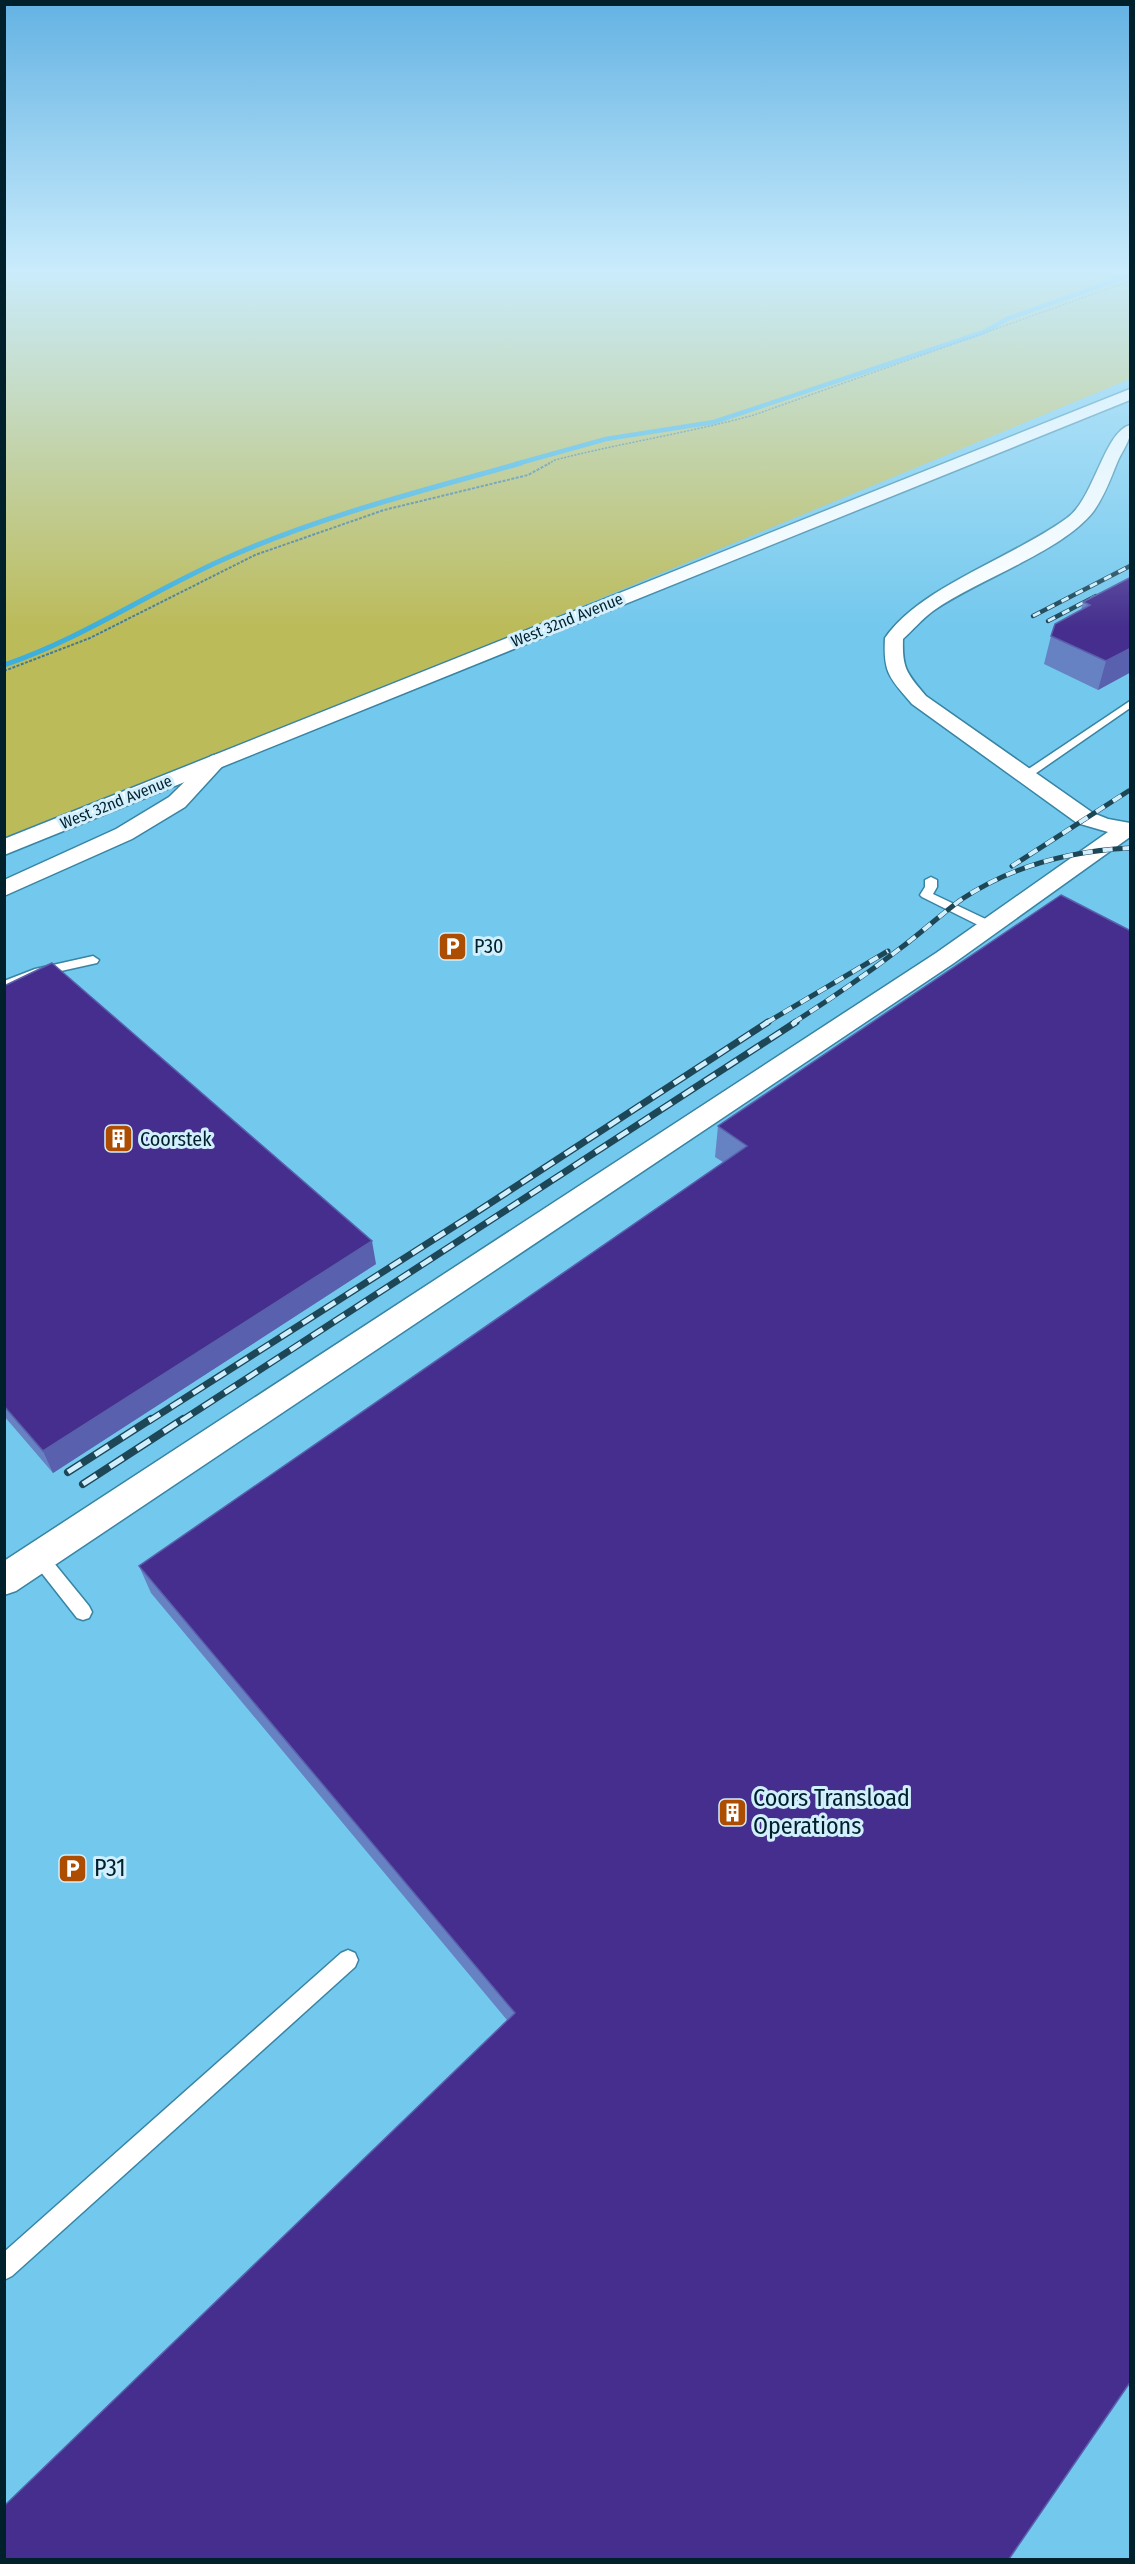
<svg xmlns="http://www.w3.org/2000/svg" width="1135" height="2564" viewBox="0 0 1135 2564" font-family="'Fira Sans Condensed',sans-serif">
	<style>
		.built { fill: #73c8ed }
		.green { fill: #bcbb5a }
		.lines { fill: none; stroke-linecap: round; stroke-linejoin: round }
		.stream-far1 { stroke: #3cafdc; stroke-width: 4.5 }
		.stream { stroke: #3cafdc; stroke-width: 5 }
		.lane-casing { stroke: #3784a4; stroke-width: 3 }
		.street-casing { stroke: #3784a4; stroke-width: 3 }
		.secondary-casing { stroke: #3784a4; stroke-width: 3 }
		.path-far1 { stroke: #457b92; stroke-width: 1.5; stroke-dasharray: 2 1.5; stroke-linecap: butt }
		.path { stroke: #457b92; stroke-width: 2; stroke-dasharray: 3 1.5; stroke-linecap: butt }
		.lane { fill: #fff; fill-rule: evenodd }
		.street { fill: #fff; fill-rule: evenodd }
		.secondary { fill: #fff; fill-rule: evenodd }
		.rail-far3-casing { stroke: #1d4657; stroke-width: 4.5 }
		.rail-far2-casing { stroke: #1d4657; stroke-width: 5 }
		.rail-far1-casing { stroke: #1d4657; stroke-width: 7 }
		.rail-casing { stroke: #1d4657; stroke-width: 8 }
		.rail-far3 { stroke: #d2effd; stroke-width: 3; stroke-dasharray: 8; stroke-linecap: butt }
		.rail-far2 { stroke: #d2effd; stroke-width: 4; stroke-dasharray: 10; stroke-linecap: butt }
		.rail-far1 { stroke: #d2effd; stroke-width: 4.5; stroke-dasharray: 13; stroke-linecap: butt }
		.rail { stroke: #d2effd; stroke-width: 5; stroke-dasharray: 16; stroke-linecap: butt }
		.wall { fill: #6782c2 }
		.shaded-wall { fill: #5960ad }
		.building { fill: #452e8d; stroke: #5960ad; stroke-width: 1.5 }
		.labels { text-anchor: middle; dominant-baseline: central; stroke-width: 6; stroke-linejoin: round; paint-order: stroke }
		.far-street-label { font-size: 16px; fill: #00202c; stroke: #d2effd }
		.poi-label { font-size: 20px; fill: #00202c; stroke: #d2effd; text-anchor: start }
		.near-poi-label { font-size: 24px; fill: #00202c; stroke: #d2effd; text-anchor: start }
	</style>
	<rect width="100%" height="100%" fill="#89d5f8"/>
	<polygon class="built" points="1130,374 1130,2559 5,2560 5,802"/>
	<polygon class="green" points="5,269 1130,269 1130,379 5,845"/>
	<g class="lines">
		<polyline class="stream-far1" points="516,464 606,439 714,422 984,332 1007,319 1130,275"/>
		<path class="stream" d="M4,665c77,-26 144,-72 218,-105 95,-43 199,-69 299,-97"/>
		<defs>
			<g id="lane">
				<polygon points="1130,701 1130,708 1029,778 1021,778 1021,774"/>
				<polygon points="931,877 937,880 937,887 933,894 994,923 994,929 986,929 922,897 920,895 925,887 925,880"/>
				<polygon points="93,956 99,960 97,963 43,975 4,990 4,981 35,969"/>
				<polygon points="39,1549 45,1552 89,1606 92,1612 89,1618 83,1620 77,1618 33,1562 30,1557 33,1552"/>
				<polygon points="348,1950 355,1953 358,1960 355,1967 12,2276 4,2280 4,2252 341,1953"/>
			</g>
			<g id="street">
				<path d="M1130,425c2,16 -7,23 -13,38 -7,17 -13,34 -24,49 -32,40 -116,68 -160,99 -11,8 -20,19 -30,28 -1,30 4,34 23,57l167,117 15,6 22,4v14l-176,126 -938,628 -12,4v-34l932,-608 172,-121 -31,-9 -165,-119c-22,-26 -29,-30 -27,-66 36,-52 129,-81 182,-120 27,-19 37,-86 63,-93z"/>
				<polygon points="218,754 225,756 228,760 185,807 132,839 4,896 4,880 116,829 169,797 211,756"/>
			</g>
			<polygon id="secondary" points="1130,389 1130,400 4,855 4,839"/>
		</defs>
		<use href="#lane" class="lane-casing"/>
		<use href="#street" class="street-casing"/>
		<use href="#secondary" class="secondary-casing"/>
		<path class="path-far1" d="M548,464l7,-4c66,-17 133,-27 199,-45l376,-134"/>
		<polyline class="path" points="4,671 90,638 255,555 384,510 528,475 550,463"/>
		<use href="#lane" class="lane"/>
		<use href="#street" class="street"/>
		<use href="#secondary" class="secondary"/>
		<defs>
			<g id="rail-far3">
				<polyline points="1033,616 1130,566"/>
				<polyline points="1048,621 1096,596"/>
			</g>
			<g id="rail-far2">
				<polyline points="1012,866 1130,790"/>
				<polyline points="766,1023 888,951"/>
				<path d="M793,1023c36,-23 71,-47 105,-73 22,-16 42,-35 64,-51 50,-33 108,-48 168,-51"/>
			</g>
			<g id="rail-far1">
				<polyline points="149,1421 472,1215 768,1022"/>
				<polyline points="181,1421 796,1022"/>
			</g>
			<g id="rail">
				<polyline points="68,1472 151,1419"/>
				<polyline points="83,1484 183,1419"/>
			</g>
		</defs>
		<use href="#rail-far3" class="rail-far3-casing"/>
		<use href="#rail-far2" class="rail-far2-casing"/>
		<use href="#rail-far1" class="rail-far1-casing"/>
		<use href="#rail" class="rail-casing"/>
		<use href="#rail-far3" class="rail-far3"/>
		<use href="#rail-far2" class="rail-far2"/>
		<use href="#rail-far1" class="rail-far1"/>
		<use href="#rail" class="rail"/>
	</g>
	<g class="wall">
		<polygon points="1131,577 1131,672 1098,690 1044,664 1051,636 1081,610 1083,602"/>
		<polygon points="1061,895 1131,2381 507,2020 151,1593 139,1566 723,1162 715,1157 718,1126"/>
		<polygon points="4,986 376,1264 53,1473 4,1416"/>
	</g>
	<g class="shaded-wall">
		<polygon points="1131,648 1131,672 1098,690 1106,661"/>
		<polygon points="372,1241 376,1264 53,1473 43,1451"/>
	</g>
	<g class="building">
		<polygon points="1131,577 1131,648 1106,661 1051,636 1055,624 1090,605 1083,602"/>
		<polygon points="1061,895 1131,931 1131,2381 1009,2559 4,2559 4,2506 515,2013 139,1566 747,1146 718,1126"/>
		<polygon points="52,963 372,1241 43,1451 4,1406 4,986"/>
	</g>
	<linearGradient id="sky" x2="0" y2="1"><stop stop-color="#63b2e3"/><stop offset="0.43" stop-color="#caecfc"/><stop offset="1" stop-color="#caecfc" stop-opacity="0"/></linearGradient>
	<rect width="1135" height="628" fill="url(#sky)"/>
	<defs>
		<symbol id="parking-square" viewBox="-11 -11 22 22"><rect x="-9" y="-9" width="18" height="18" rx="4" fill="#ad4d01" stroke="#d2effd"/><path d="M-3.5-5.5H1a3.5 3.5 0 0 1 0 7H-1V5.5H-3.5ZM-1-3.4V-.6H.8a1.4 1.4 0 0 0 0-2.8Z" fill="#fff"/></symbol>
		<symbol id="building-square" viewBox="-11 -11 22 22"><rect x="-9" y="-9" width="18" height="18" rx="4" fill="#ad4d01" stroke="#d2effd"/><path d="M-4-6H4V6H1V3H-1V6H-4ZM-2.5-4.3h1.7v1.8h-1.7ZM.8-4.3h1.7v1.8H.8ZM-2.5-1h1.7V.8h-1.7ZM.8-1h1.7V.8H.8Z" fill="#fff"/></symbol>
	</defs>
	<g fill-rule="evenodd">
		<use href="#parking-square" x="436" y="930" width="33" height="33"/>
		<use href="#building-square" x="102" y="1122" width="33" height="33"/>
		<use href="#building-square" x="716" y="1796" width="33" height="33"/>
		<use href="#parking-square" x="56" y="1852" width="33" height="33"/>
	</g>
	<g class="labels">
		<g class="far-street-label">
			<text transform="translate(567 620) rotate(-22)">West 32nd Avenue</text>
			<text transform="translate(116 802) rotate(-22)">West 32nd Avenue</text>
		</g>
		<g class="poi-label">
			<text x="474" y="946">P30</text>
			<text x="140" y="1139">Coorstek</text>
		</g>
		<g class="near-poi-label">
			<text x="753" y="1798">Coors Transload<tspan x="753" dy="28">Operations</tspan></text>
			<text x="94" y="1868">P31</text>
		</g>
	</g>
	<rect width="1135" height="2564" fill="none" stroke="#00202c" stroke-width="12"/>
</svg>
